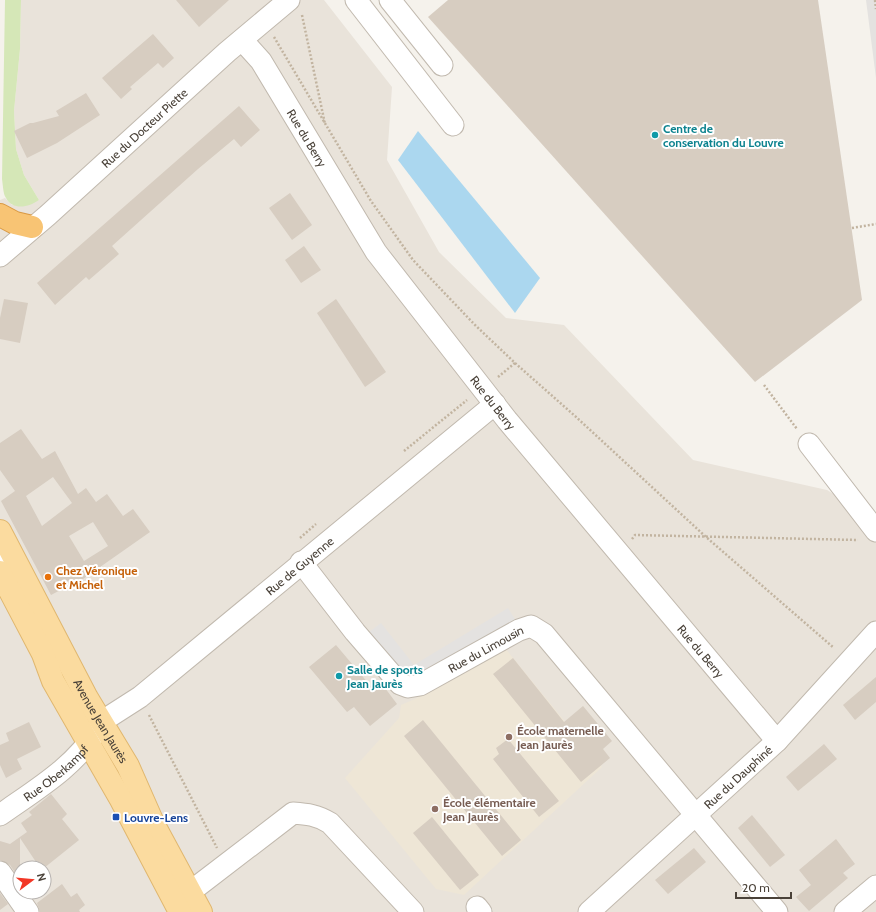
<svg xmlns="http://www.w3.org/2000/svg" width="876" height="912" viewBox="0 0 876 912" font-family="Cabin,sans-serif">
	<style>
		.residential { fill: #e9e3da; fill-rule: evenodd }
		.education { fill: #eee6d6 }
		.green { fill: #d5e7b7 }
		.parking { fill: #e4e2e0 }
		.water { fill: #abd7ef }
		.building { fill: #d7cdc1; fill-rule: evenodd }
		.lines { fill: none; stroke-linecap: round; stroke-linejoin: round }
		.minor-casing { stroke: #c1b9ae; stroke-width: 23 }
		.major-casing { stroke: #e0b76f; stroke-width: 24 }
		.highway-casing { stroke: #d99842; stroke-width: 24 }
		.path { stroke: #c2b4a0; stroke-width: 2.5; stroke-dasharray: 2 2; stroke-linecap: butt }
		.minor { stroke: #fff; stroke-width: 21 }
		.major { stroke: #fbdb9f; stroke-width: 22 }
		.highway { stroke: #f8c474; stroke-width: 22 }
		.culture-dot { fill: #0f9aa8; stroke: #fff; stroke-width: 1.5 }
		.food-dot { fill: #e8710a; stroke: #fff; stroke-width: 1.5 }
		.education-dot { fill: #8d6e63; stroke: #fff; stroke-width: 1.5 }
		.transit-dot { fill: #1a4fb4; stroke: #fff; stroke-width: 1.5 }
		.labels { text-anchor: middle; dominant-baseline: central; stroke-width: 4; stroke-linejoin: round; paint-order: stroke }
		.street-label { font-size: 12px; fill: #4a4239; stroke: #fff }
		.culture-label { font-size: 12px; font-weight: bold; fill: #0d838f; stroke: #fff; text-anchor: start }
		.food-label { font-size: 12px; font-weight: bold; fill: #c56008; stroke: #fff; text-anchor: start }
		.education-label { font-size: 12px; font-weight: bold; fill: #785e54; stroke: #fff; text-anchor: start }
		.transit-label { font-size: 12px; font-weight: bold; fill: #164399; stroke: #fff; text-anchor: start }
	</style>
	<rect width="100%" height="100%" fill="#f5f2ec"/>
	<path class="residential" d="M21,0h303l68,87 -5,73 52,92 67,66 58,7 129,135 134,30 49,30v392h-876v-712l5,-2 7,7 27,-5 -15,-25 -8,-26 -2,-38 6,-62zM20,868h24v24h-24z"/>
	<polygon class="education" points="505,648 602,767 464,895 436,889 345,778 399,718 401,705 415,699"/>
	<path class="green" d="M5,0h16l-1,49 -6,62 2,38 8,26 15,25c-10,7 -26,11 -33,-2 -3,-4 -3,-13 -4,-19z"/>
	<g class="parking">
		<polygon points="866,0 876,0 876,78"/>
		<polygon points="508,608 516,621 410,684 365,635 381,623 414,665"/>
	</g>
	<polygon class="water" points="418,131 540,278 515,313 398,160"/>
	<g class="building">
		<polygon points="176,0 229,0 199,27"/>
		<polygon points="448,0 818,0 862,300 755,382 428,17"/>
		<polygon points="153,34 174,58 163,68 158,63 130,87 132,89 121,99 102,78"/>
		<polygon points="86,93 100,115 57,143 27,158 14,131 30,123 33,123 59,116 56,111"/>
		<polygon points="239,106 260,130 241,147 234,139 198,169 112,246 119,254 89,280 86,277 55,305 37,283"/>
		<polygon points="290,193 312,225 292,240 269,208"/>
		<polygon points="304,246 321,270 301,283 285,260"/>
		<polygon points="4,299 28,303 20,343 0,339 0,318"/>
		<polygon points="336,299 386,372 365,387 317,313"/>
		<path d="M21,429l21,30 13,-8 23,43 8,-6 10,14 11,-8 16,22 10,-7 17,23 -77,54 -1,-2 -21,11 -50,-94 14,-10 -15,-21v-27zM53,477l19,26 -30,23 -16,-30zM93,522l15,24 -24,15 -15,-25z"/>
		<polygon points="336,645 374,690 382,684 397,704 370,726 354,707 347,712 309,667"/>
		<polygon points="513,658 564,722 583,706 612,741 603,749 610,758 581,782 493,674"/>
		<polygon points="876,677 876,702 855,720 843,705"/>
		<polygon points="423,720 521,840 502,856 404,736"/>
		<polygon points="29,722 41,747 17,759 22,769 6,778 0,765 0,745 9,741 6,733"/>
		<polygon points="508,739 559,801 539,817 493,759 499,754 496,748"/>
		<polygon points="824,744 837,759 798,791 786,777"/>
		<polygon points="51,794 67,814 62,819 79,840 44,868 40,868 20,838 20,880 10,865 0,860 0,841 10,844 27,832 21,823 32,815 29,812"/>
		<polygon points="752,815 785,855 770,867 738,828"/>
		<polygon points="432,817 479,875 460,890 413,833"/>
		<polygon points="836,839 855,864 843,873 848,878 809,911 796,897 811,885 799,870"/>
		<polygon points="694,848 706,862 668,894 655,880"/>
		<polygon points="62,884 71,897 77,893 85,905 79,910 80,912 40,912 37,903"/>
		<polygon points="0,893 8,904 0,910"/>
	</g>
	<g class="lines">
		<defs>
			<g id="minor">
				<polyline points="356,0 453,125"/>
				<polyline points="390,0 442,65"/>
				<path id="s1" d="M242,40l19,21 115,191 131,168 270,321"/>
				<path id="s2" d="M0,256l48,-41 179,-163 62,-52"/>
				<polyline points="809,444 876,531"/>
				<polyline points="0,559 6,564 18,586"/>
				<path id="s3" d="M301,562l54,70 45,52 8,3 12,-2 99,-55 12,-4 13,8 233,278"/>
				<path id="s4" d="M101,722l39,-25 355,-293"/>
				<path id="s5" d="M0,815c35,-25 75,-48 97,-85"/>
				<polyline points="0,872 28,912"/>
				<path d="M190,892l103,-79c14,1 24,2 37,10l83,89"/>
				<polyline points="477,907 481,912"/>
				<path id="s6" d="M589,912l188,-171 99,-109"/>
				<polyline points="845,912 876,886"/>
			</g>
			<g id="major">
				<path id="s7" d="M0,531l87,167 41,68 26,59 47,87"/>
				<polyline points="0,572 43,654 53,681 120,798 180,912"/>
			</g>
			<polyline id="highway" points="0,215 15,223 32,227"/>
		</defs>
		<use href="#minor" class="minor-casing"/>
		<use href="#major" class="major-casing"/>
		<use href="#highway" class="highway-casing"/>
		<g class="path">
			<polyline points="875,0 876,9"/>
			<polyline points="302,15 325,124"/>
			<polyline points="274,37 371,201 413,260 475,325 515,363 498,377"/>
			<polyline points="852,228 876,224"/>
			<polyline points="515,363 575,416 706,537 834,648"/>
			<polyline points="764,385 797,429"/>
			<polyline points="404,451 467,400"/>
			<polyline points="300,538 316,524"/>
			<polyline points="632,539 635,535 858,540"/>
			<polyline points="149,715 217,848"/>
		</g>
		<use href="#minor" class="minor"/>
		<use href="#major" class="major"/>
		<use href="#highway" class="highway"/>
	</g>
	<g class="culture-dot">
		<circle cx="655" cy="135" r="4"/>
		<circle cx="339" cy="676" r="4"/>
	</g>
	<circle class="food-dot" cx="48" cy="577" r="4"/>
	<g class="education-dot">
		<circle cx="509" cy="737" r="4"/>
		<circle cx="435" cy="809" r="4"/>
	</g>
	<rect class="transit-dot" x="112" y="813" width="8" height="8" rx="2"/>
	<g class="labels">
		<g class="street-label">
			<text stroke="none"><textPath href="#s2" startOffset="193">Rue du Docteur Piette</textPath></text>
			<text stroke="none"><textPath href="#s1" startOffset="118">Rue du Berry</textPath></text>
			<text stroke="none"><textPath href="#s1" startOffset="442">Rue du Berry</textPath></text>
			<text stroke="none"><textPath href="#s4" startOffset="253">Rue de Guyenne</textPath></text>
			<text stroke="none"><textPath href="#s3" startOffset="253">Rue du Limousin</textPath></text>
			<text stroke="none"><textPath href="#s1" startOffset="766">Rue du Berry</textPath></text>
			<text stroke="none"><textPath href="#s7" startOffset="215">Avenue Jean Jaurès</textPath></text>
			<text stroke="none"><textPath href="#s5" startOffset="70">Rue Oberkampf</textPath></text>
			<text stroke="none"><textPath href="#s6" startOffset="201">Rue du Dauphiné</textPath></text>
		</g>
		<g class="culture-label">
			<text x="663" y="128">Centre de<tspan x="663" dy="14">conservation du Louvre</tspan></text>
			<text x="347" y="669">Salle de sports<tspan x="347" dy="14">Jean Jaurès</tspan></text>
		</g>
		<g class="food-label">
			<text x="56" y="570">Chez Véronique<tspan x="56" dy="14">et Michel</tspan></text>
		</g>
		<g class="education-label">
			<text x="517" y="730">École maternelle<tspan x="517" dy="14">Jean Jaurès</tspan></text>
			<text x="443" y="802">École élémentaire<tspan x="443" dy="14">Jean Jaurès</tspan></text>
		</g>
		<g class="transit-label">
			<text x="124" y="817">Louvre-Lens</text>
		</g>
	</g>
	<g transform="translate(32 880) rotate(74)"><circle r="19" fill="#ffffff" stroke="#b7b3b0"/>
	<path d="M0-3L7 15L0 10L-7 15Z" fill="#f23726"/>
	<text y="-6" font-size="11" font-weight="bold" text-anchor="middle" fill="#4a4239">N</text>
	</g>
	<path d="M736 892v6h55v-6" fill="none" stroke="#4a4239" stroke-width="2"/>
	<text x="742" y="892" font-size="12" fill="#4a4239" stroke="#ffffff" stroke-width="3" paint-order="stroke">20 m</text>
</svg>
